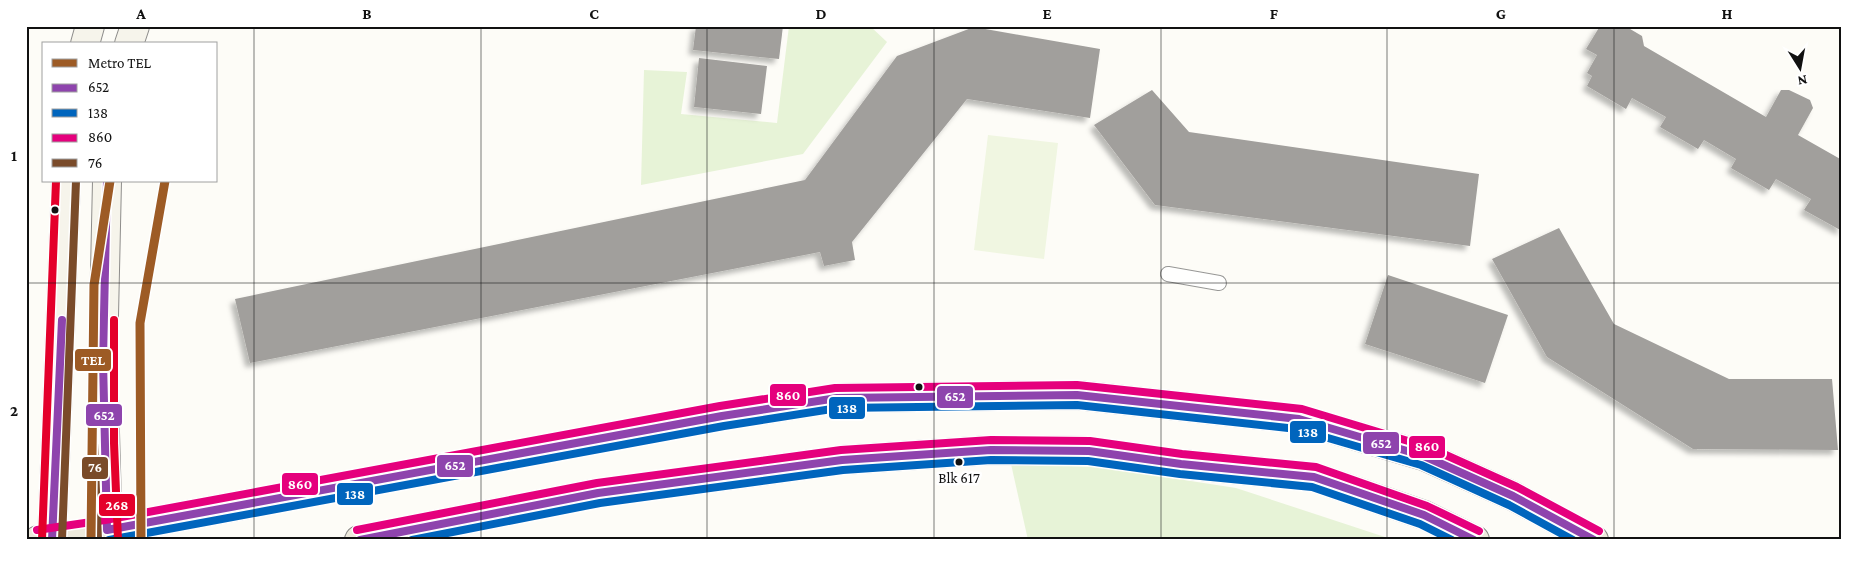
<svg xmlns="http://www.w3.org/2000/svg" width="1868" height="566" viewBox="0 0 1868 566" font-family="'Crimson Pro',serif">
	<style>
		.green { fill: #e7f3d7 }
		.pitch { fill: #f0f6e1 }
		.building { fill: #a19f9c; filter: url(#shadow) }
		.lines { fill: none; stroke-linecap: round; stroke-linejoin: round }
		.lane-casing { stroke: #979795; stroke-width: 16 }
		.secondary-casing { stroke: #8e8d8b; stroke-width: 30 }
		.primary-casing { stroke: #858482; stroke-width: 30 }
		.lane { stroke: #fffffe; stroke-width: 14 }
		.secondary { stroke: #f6f4eb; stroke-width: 28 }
		.primary { stroke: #ede9dc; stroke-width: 28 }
		.bus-1-casing { stroke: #fff; stroke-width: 11 }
		.bus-2-casing { stroke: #fff; stroke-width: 11 }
		.bus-3-casing { stroke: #fff; stroke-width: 11 }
		.bus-4-casing { stroke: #fff; stroke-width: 11 }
		.bus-5-casing { stroke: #fff; stroke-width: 11 }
		.bus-1 { stroke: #8e44ad; stroke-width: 8 }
		.bus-2 { stroke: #0065bd; stroke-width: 8 }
		.bus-3 { stroke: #e5007d; stroke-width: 8 }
		.bus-4 { stroke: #7a4b2a; stroke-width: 8 }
		.bus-5 { stroke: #e4002b; stroke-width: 8 }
		.metro-1-casing { stroke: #fff; stroke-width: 12 }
		.metro-1 { stroke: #9d5b25; stroke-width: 9 }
		.grid { fill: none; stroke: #111; stroke-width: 1; stroke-opacity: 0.55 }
		.bus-dot { fill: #111; stroke: #fff; stroke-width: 2 }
		.labels { text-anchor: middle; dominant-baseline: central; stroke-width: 5; stroke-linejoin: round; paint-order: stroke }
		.bus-label { font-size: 15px; fill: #111; stroke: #fff }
		.line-badge { stroke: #fff; stroke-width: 2 }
		.badge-label { font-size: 14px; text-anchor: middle; font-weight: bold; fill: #fff }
		.neatline { fill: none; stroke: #111; stroke-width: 2 }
		.grid-label { font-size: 16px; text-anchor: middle; font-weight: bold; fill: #111 }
	</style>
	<defs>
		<filter id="shadow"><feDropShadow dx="-4.5" dy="4.5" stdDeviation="2.5" flood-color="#0004"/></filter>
	</defs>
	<rect width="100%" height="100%" fill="#fdfcf7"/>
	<g class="green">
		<polygon points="789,26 870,26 887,42 803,154 641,185 644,70 687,72 681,114 777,123"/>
		<polygon points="1011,464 1100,467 1236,488 1394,540 1028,540"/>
	</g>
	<polygon class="pitch" points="988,135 1058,143 1044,259 974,250"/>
	<g class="building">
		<polygon points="696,26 783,26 779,59 693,50"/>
		<polygon points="1600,26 1625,26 1642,36 1644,46 1766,117 1781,90 1789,90 1810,100 1813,108 1798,135 1842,160 1842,231 1804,210 1811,199 1776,179 1769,190 1731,168 1736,159 1704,140 1698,149 1660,127 1666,117 1632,98 1626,109 1587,86 1592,76 1587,73 1597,55 1586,49"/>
		<polygon points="974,27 1100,49 1090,118 967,99 852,242 855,260 824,266 820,252 250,363 235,299 805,180 897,56"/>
		<polygon points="699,58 767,66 761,114 694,107"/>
		<polygon points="1152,90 1189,132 1479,174 1470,246 1155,205 1094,125"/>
		<polygon points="1559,228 1614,324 1729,379 1832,379 1838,450 1693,449 1547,357 1492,259"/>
		<polygon points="1388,275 1508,315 1485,383 1365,344"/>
	</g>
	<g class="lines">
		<defs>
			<polyline id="lane" points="1168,274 1219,283"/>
			<g id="secondary">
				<polyline points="85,44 90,26"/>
				<polyline points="129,44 135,26"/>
				<polyline points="107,181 103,360 108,540"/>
				<polyline points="52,540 66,181"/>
			</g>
			<g id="primary">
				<polyline points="38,540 107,530 722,416 837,398 1077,395 1299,419 1424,456 1513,496 1594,540"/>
				<polyline points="359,540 598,493 842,460 991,450 1089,451 1181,464 1314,477 1424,515 1475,540"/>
			</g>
		</defs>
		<use href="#lane" class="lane-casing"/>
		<use href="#secondary" class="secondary-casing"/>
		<use href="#primary" class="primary-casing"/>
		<use href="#lane" class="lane"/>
		<use href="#secondary" class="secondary"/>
		<use href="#primary" class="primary"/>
		<defs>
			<g id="bus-1">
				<polyline points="107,181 103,360 107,530 722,416 837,398 1077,395 1299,419 1424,456 1513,496 1594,540"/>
				<polyline points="52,540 62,320"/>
				<polyline points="360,540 598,493 842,460 991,450 1089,451 1181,464 1314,477 1424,515 1474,540"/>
			</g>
			<g id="bus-2">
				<polyline points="109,540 724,426 838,408 1077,405 1297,429 1421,465 1509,505 1573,540"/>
				<polyline points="412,540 600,503 843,470 991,460 1088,461 1180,474 1312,487 1420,524 1452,540"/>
			</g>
			<g id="bus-3">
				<polyline points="37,530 105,520 720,406 835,388 1077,385 1302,409 1428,447 1517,487 1599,531"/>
				<polyline points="357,530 597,483 841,450 991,440 1090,441 1182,454 1316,467 1427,506 1479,531"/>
			</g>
			<g id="bus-4">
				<polyline points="94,320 94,443 98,540"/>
				<polyline points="62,540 76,181"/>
			</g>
			<g id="bus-5">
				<polyline points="114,320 114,443 118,540"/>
				<polyline points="42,540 56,181"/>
			</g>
		</defs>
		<use href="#bus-1" class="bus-1-casing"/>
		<use href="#bus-2" class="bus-2-casing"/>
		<use href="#bus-3" class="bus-3-casing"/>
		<use href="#bus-4" class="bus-4-casing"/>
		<use href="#bus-5" class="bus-5-casing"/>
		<use href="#bus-1" class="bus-1"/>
		<use href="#bus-2" class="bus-2"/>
		<use href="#bus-3" class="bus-3"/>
		<use href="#bus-4" class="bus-4"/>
		<use href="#bus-5" class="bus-5"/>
		<defs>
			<g id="metro-1">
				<polyline points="91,540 94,285 110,181"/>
				<polyline points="141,540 140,323 165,181"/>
			</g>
		</defs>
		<use href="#metro-1" class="metro-1-casing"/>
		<use href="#metro-1" class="metro-1"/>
	</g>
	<path class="grid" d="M254,26v514M481,26v514M707,26v514M934,26v514M1161,26v514M1387,26v514M1614,26v514M26,283h1816"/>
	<g class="bus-dot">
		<circle cx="55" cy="210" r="4.5"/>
		<circle cx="919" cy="387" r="4.5"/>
		<circle cx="959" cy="462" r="4.5"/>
	</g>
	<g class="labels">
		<g class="bus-label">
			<text x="959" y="478">Blk 617</text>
		</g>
	</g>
	<g class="line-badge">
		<rect x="74" y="348" width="38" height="24" rx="5" fill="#9d5b25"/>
		<rect x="769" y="383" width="38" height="24" rx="5" fill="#e5007d"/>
		<rect x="936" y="385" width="38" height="24" rx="5" fill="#8e44ad"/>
		<rect x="828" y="396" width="38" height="24" rx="5" fill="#0065bd"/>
		<rect x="85" y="403" width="38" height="24" rx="5" fill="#8e44ad"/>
		<rect x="1289" y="420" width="38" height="24" rx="5" fill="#0065bd"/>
		<rect x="1362" y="431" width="38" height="24" rx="5" fill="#8e44ad"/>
		<rect x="1408" y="435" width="38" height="24" rx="5" fill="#e5007d"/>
		<rect x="436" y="454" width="38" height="24" rx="5" fill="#8e44ad"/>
		<rect x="81" y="456" width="28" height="24" rx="5" fill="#7a4b2a"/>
		<rect x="281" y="472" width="38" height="24" rx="5" fill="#e5007d"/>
		<rect x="336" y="482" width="38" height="24" rx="5" fill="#0065bd"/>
		<rect x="98" y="493" width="38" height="24" rx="5" fill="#e4002b"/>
	</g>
	<g class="badge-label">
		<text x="93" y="365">TEL</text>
		<text x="788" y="400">860</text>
		<text x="955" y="401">652</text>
		<text x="847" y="413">138</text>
		<text x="104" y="420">652</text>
		<text x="1308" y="437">138</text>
		<text x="1381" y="448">652</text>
		<text x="1427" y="451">860</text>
		<text x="455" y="470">652</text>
		<text x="95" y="472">76</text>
		<text x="300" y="489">860</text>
		<text x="355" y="499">138</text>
		<text x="117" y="510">268</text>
	</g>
	<rect width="1868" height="566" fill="none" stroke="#ffffff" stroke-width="55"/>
	<rect x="42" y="42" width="175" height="140" fill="#ffffff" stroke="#a0a0a0"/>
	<rect x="52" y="59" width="25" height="8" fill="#9d5b25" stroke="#a0a0a0"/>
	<text x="88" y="68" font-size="15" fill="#111111">Metro TEL</text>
	<rect x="52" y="84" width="25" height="8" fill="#8e44ad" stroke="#a0a0a0"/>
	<text x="88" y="92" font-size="15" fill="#111111">652</text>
	<rect x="52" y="109" width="25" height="8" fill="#0065bd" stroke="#a0a0a0"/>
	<text x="88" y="118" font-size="15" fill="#111111">138</text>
	<rect x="52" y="134" width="25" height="8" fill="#e5007d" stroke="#a0a0a0"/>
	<text x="88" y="142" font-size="15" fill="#111111">860</text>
	<rect x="52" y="159" width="25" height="8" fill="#7a4b2a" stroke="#a0a0a0"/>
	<text x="88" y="168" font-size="15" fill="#111111">76</text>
	<g transform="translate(1800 68) rotate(169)" stroke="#ffffff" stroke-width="4" paint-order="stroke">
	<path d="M0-4L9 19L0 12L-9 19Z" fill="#111111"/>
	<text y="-8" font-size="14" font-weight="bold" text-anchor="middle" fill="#111111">N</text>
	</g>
	<rect x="28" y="28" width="1812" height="510" class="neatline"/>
	<g class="grid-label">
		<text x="141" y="19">A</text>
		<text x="367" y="19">B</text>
		<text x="594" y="19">C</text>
		<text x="821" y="19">D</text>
		<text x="1047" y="19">E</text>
		<text x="1274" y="19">F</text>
		<text x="1501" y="19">G</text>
		<text x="1727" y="19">H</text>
		<text x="14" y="161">1</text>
		<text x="14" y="416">2</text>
	</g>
</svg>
